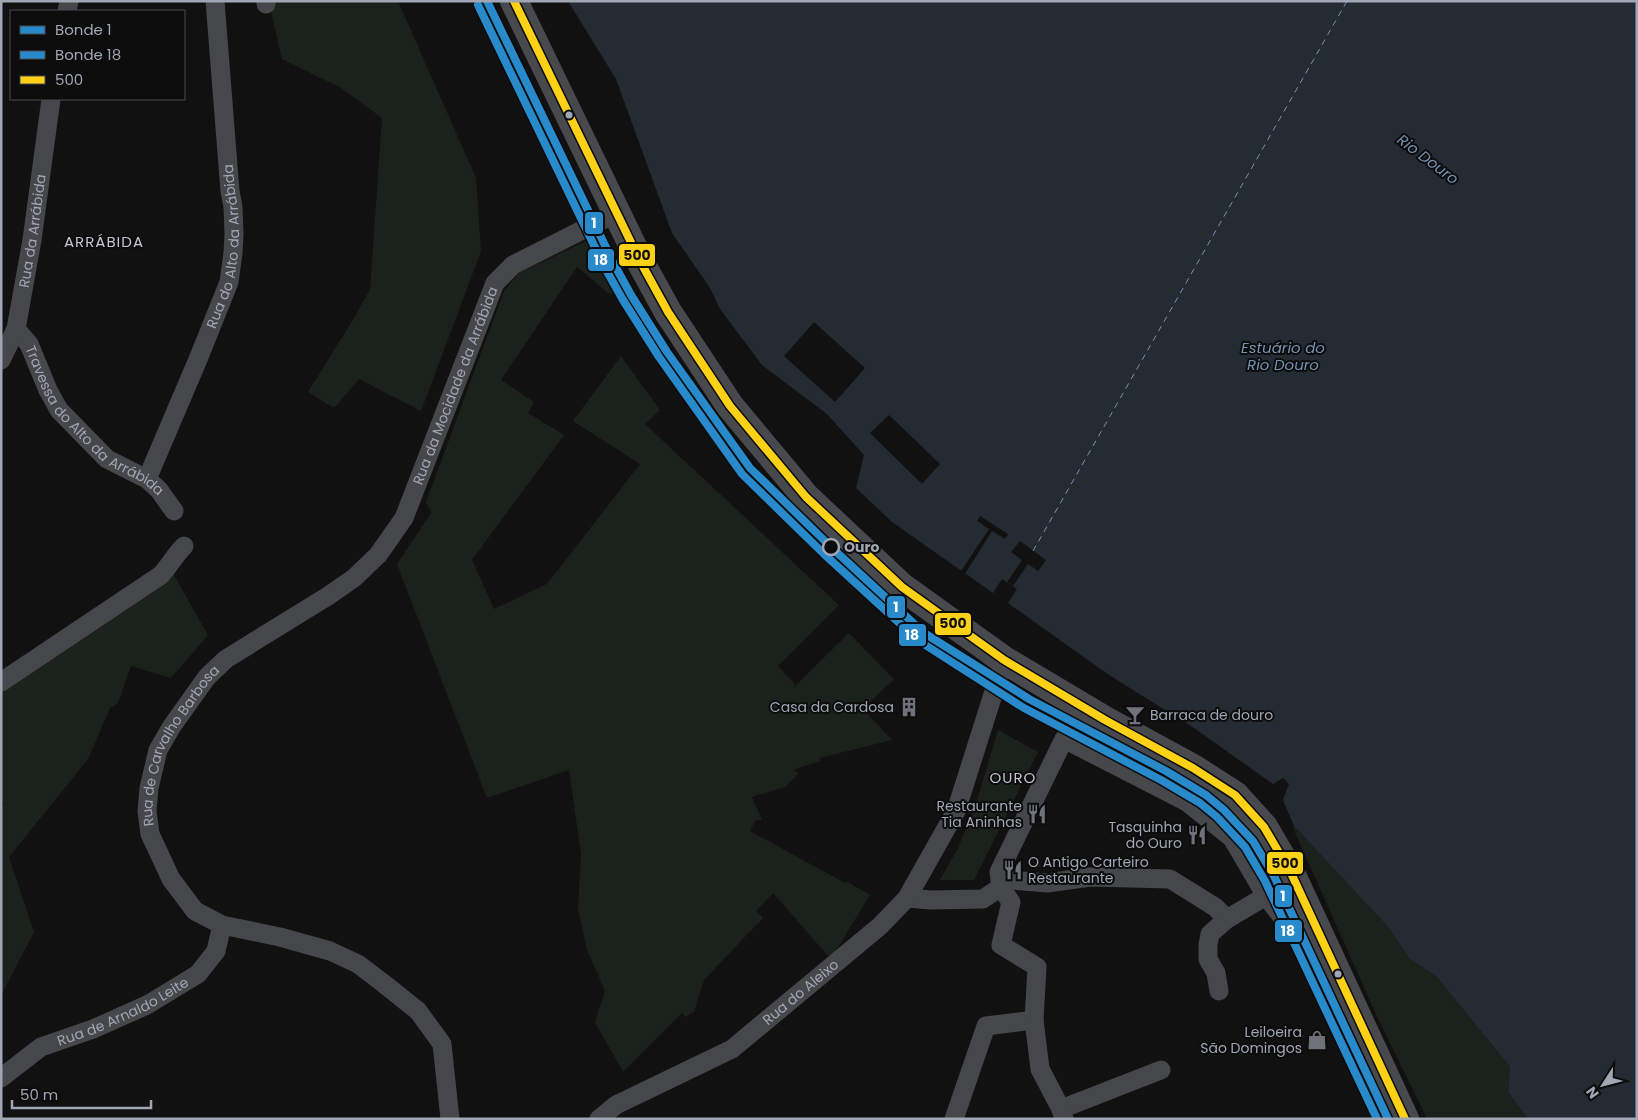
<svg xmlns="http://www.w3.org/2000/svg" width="1638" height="1120" viewBox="0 0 1638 1120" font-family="Poppins,sans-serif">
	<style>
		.green { fill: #1b221c }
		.water { fill: #252b33 }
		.pier { fill: #111112 }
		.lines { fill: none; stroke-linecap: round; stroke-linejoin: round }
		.ferry { stroke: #7692b2; stroke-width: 1; stroke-dasharray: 6 5; stroke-linecap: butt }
		.minor { stroke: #46474b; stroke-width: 19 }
		.primary { stroke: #48494d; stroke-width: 28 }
		.bus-1-casing { stroke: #0c0c0d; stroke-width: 11 }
		.bus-1 { stroke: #fcd116; stroke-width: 8 }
		.tram-1-casing { stroke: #0c0c0d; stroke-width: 11 }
		.tram-2-casing { stroke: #0c0c0d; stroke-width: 11 }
		.tram-1 { stroke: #288acb; stroke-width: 8 }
		.tram-2 { stroke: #288acb; stroke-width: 8 }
		.bus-dot { fill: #a1a6b4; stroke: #0c0c0d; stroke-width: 2 }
		.stop-dot { fill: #0c0c0d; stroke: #a1a6b4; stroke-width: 2.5 }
		.labels { text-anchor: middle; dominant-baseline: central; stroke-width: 4; stroke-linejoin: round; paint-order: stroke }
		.street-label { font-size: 14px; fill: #a1a6b4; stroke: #0c0c0d }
		.stop-label { font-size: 14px; font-weight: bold; fill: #a1a6b4; stroke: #0c0c0d; text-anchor: start }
		.poi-label { font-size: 14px; fill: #a1a6b4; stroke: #0c0c0d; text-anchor: end }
		.water-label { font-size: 15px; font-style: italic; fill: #7692b2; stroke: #0c0c0d }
		.neighbourhood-label { font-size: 15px; letter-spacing: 1px; fill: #c2c5d0; stroke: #0c0c0d }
		.line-badge { stroke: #0c0c0d; stroke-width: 2 }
		.badge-label { font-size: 14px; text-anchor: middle; font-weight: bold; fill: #fff }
		.pale-badge-label { font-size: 14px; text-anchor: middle; font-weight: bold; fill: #111 }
	</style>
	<rect width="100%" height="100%" fill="#111112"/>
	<g class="green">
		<polygon points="273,1 398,1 476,178 481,251 421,411 359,379 334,408 308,392 356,315 370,289 382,118 341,88 282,59 270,7"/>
		<polygon points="586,241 594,259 608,271 621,295 608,293 577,267 501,380 534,402 528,413 564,435 472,560 494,609 547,584 640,464 573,421 621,356 660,410 645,424 839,605 778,666 795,684 793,688 849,633 894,679 863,709 892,740 819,758 820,761 793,770 799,773 785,787 752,797 762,820 755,821 750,831 845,883 846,881 870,895 836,951 829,957 773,893 756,911 763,918 704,980 694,1012 685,1017 682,1013 623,1072 595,1022 605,991 587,950 578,909 581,854 569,770 487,798 397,564 431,513 426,502 504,291 519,273"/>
		<polygon points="171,570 208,635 171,678 131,666 118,703 110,708 88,759 9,857 34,932 1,995 1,806 4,804 1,800 1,689"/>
		<polygon points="998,730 1038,752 974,880 940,880 958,848 975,807"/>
		<polygon points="1294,826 1389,928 1411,959 1436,976 1510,1067 1508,1092 1528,1119 1427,1119 1375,1012 1293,828"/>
	</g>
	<polygon class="water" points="568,1 1637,1 1637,1119 1528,1119 1508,1092 1510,1067 1436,976 1410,959 1389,928 1294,826 1283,800 1289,784 1283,778 1273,784 1194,728 1109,675 1008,603 1017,589 1002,579 993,593 892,522 856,488 864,455 827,414 762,365 720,309 710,288 672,233 616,79"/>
	<g class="pier">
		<polygon points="814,322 865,368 835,402 784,356"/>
		<polygon points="889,415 940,464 922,484 870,433"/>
		<polygon points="980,516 1008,534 1005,539 992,531 965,574 961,571 989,529 977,521"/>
		<polygon points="1020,541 1046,560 1038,571 1028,564 1013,586 1007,582 1022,560 1011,552"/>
	</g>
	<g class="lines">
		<polyline class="ferry" points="1033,551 1347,1"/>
		<g class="minor">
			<polyline points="266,4 266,1"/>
			<polyline points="67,11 69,1"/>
			<path id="s1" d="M16,329l13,15 19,46 11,20 48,49 40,20 12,11 15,21"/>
			<path id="s2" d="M1,360l15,-31 16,-89 19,-141"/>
			<path id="s3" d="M147,479l52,-122 30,-75 4,-29 1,-19 -1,-27 -3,-16 -15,-190"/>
			<path d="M1,682l160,-107c9,-10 14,-20 23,-29"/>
			<polyline points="907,898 931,900 983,899 1011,880 1047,883 1090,877 1170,879 1215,907 1227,919"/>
			<polyline points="1219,991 1216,973 1208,959 1208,945 1210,934 1227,919 1266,896"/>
			<path id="s4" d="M1,1078l40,-31 52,-18 54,-24 51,-31 18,-23 6,-26"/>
			<polyline points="1061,1109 1161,1070"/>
			<path id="s5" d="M450,1119l-8,-75 -24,-33 -35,-28 -25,-19 -28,-13 -50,-14 -58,-12 -27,-14 -24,-32 -21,-45 -3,-23 2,-23 9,-38 14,-24 35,-49 19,-18 102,-63 26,-18 24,-23 26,-37 91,-235 18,-18 103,-52"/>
			<path id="s6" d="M599,1119l17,-14 116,-56 148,-123 27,-28 49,-87 48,-151"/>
			<polyline points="954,1119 986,1026 1034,1020"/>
			<polyline points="1064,1119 1061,1109 1040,1069 1034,1020 1037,967 1001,945 1011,902 1001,888 999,872 1064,739 1187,802 1232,838 1266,896 1286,922 1304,940 1328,959"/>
		</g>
		<polyline class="primary" points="514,1 640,261 668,312 730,406 806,497 902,587 1004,660 1105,720 1193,768 1235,795 1264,827 1291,873 1405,1119"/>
		<defs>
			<polyline id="bus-1" points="514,1 640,261 668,312 730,406 806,497 902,587 1004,660 1105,720 1193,768 1235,795 1264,827 1291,873 1405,1119"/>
		</defs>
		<use href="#bus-1" class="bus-1-casing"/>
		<use href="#bus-1" class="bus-1"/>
		<defs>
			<polyline id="tram-1" points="487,1 614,264 631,295 667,352 750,468 831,547 924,633 1029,699 1166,771 1206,795 1224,810 1253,841 1274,876 1388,1119"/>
			<polyline id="tram-2" points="478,5 605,268 623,300 659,357 742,474 824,554 919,641 1024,708 1161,780 1200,803 1217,817 1245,847 1265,881 1377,1119"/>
		</defs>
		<use href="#tram-1" class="tram-1-casing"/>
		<use href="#tram-2" class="tram-2-casing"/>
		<use href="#tram-1" class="tram-1"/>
		<use href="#tram-2" class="tram-2"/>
	</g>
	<defs>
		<symbol id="building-bare" viewBox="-9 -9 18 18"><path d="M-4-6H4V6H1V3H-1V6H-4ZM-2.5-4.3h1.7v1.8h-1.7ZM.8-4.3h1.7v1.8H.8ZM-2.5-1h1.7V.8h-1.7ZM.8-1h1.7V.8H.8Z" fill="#6f727b" stroke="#0c0c0d" stroke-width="2.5" paint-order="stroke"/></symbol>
		<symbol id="bar-bare" viewBox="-9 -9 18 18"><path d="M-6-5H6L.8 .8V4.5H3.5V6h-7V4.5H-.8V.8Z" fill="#6f727b" stroke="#0c0c0d" stroke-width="2.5" paint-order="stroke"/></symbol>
		<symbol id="restaurant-bare" viewBox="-9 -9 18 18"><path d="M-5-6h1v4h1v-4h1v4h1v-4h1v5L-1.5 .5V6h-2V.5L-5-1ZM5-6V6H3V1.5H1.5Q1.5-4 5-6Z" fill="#6f727b" stroke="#0c0c0d" stroke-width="2.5" paint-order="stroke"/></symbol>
		<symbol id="shop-bare" viewBox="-9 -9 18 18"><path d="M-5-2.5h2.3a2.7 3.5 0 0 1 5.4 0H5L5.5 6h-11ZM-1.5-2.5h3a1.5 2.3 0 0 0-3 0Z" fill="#6f727b" stroke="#0c0c0d" stroke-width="2.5" paint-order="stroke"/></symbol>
	</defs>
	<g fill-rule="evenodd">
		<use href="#building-bare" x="895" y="693" width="28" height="28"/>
		<use href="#bar-bare" x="1121" y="701" width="28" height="28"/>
		<use href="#restaurant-bare" x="1023" y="800" width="28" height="28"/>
		<use href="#restaurant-bare" x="1183" y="821" width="28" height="28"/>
		<use href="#restaurant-bare" x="999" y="856" width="28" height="28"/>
		<use href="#shop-bare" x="1303" y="1026" width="28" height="28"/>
	</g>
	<g class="bus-dot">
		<circle cx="569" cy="115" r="4.5"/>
		<circle cx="1338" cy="974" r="4.5"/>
	</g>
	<circle class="stop-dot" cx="831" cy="547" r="8"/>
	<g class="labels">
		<g class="street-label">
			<text stroke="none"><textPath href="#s2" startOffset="134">Rua da Arrábida</textPath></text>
			<text stroke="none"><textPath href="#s3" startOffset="248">Rua do Alto da Arrábida</textPath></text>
			<text stroke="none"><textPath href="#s5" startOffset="1026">Rua da Mocidade da Arrábida</textPath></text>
			<text stroke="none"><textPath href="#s1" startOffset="124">Travessa do Alto da Arrábida</textPath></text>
			<text stroke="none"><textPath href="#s5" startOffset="552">Rua de Carvalho Barbosa</textPath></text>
			<text stroke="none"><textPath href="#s6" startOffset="240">Rua do Aleixo</textPath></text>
			<text stroke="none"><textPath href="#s4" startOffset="140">Rua de Arnaldo Leite</textPath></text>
		</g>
		<g class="stop-label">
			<text x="844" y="547">Ouro</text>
		</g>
		<g class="poi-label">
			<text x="894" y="707">Casa da Cardosa</text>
			<text x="1150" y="715" text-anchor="start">Barraca de douro</text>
			<text x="1022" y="806">Restaurante<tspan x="1022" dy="16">Tia Aninhas</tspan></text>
			<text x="1182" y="827">Tasquinha<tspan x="1182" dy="16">do Ouro</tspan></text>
			<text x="1028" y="862" text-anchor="start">O Antigo Carteiro<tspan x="1028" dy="16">Restaurante</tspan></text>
			<text x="1302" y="1032">Leiloeira<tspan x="1302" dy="16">São Domingos</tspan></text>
		</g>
		<g class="water-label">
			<text transform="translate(1428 159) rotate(37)">Rio Douro</text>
			<text x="1283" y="347">Estuário do<tspan x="1283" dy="17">Rio Douro</tspan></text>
		</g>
		<g class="neighbourhood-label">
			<text x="104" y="241">ARRÁBIDA</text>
			<text x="1013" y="777">OURO</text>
		</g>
	</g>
	<g class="line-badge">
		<rect x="584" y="211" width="20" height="24" rx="5" fill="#288acb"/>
		<rect x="618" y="243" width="38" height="24" rx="5" fill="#fcd116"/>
		<rect x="587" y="248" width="28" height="24" rx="5" fill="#288acb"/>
		<rect x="886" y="595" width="20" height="24" rx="5" fill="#288acb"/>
		<rect x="934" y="612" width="38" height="24" rx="5" fill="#fcd116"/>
		<rect x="898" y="623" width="29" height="24" rx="5" fill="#288acb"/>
		<rect x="1266" y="851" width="38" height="24" rx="5" fill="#fcd116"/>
		<rect x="1274" y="884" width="19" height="24" rx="5" fill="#288acb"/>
		<rect x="1274" y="919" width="29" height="24" rx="5" fill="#288acb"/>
	</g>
	<g class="badge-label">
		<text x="594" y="228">1</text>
		<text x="601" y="265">18</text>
		<text x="896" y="612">1</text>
		<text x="912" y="640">18</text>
		<text x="1283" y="901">1</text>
		<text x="1288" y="936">18</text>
	</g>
	<g class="pale-badge-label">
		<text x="637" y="260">500</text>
		<text x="953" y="628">500</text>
		<text x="1285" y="868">500</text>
	</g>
	<rect width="1638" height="1120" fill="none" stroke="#a1a6b4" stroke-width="5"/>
	<rect x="10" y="10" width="175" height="90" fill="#0c0c0d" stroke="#484a50"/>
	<rect x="20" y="26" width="25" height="8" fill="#288acb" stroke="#484a50"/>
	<text x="55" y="35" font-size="15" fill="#a1a6b4">Bonde 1</text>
	<rect x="20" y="51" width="25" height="8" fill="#288acb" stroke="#484a50"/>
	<text x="55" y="60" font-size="15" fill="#a1a6b4">Bonde 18</text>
	<rect x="20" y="76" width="25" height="8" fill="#fcd116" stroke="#484a50"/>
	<text x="55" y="85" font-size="15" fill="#a1a6b4">500</text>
	<g transform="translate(1603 1085) rotate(234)" stroke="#0c0c0d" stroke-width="4" paint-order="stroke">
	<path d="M0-4L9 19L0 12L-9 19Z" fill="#a1a6b4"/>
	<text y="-8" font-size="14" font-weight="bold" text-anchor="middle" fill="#a1a6b4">N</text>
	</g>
	<path d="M12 1100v8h139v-8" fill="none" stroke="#a1a6b4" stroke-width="2.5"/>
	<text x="20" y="1100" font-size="15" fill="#a1a6b4" stroke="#0c0c0d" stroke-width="4" paint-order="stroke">50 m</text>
</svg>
